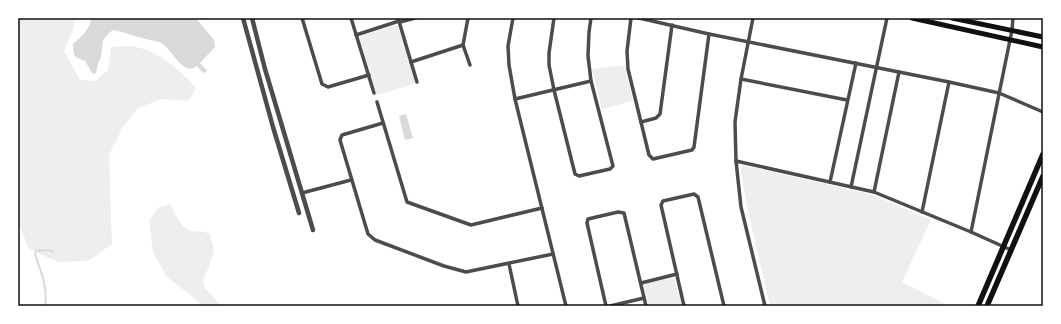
<svg xmlns="http://www.w3.org/2000/svg" width="1061" height="324" viewBox="0 0 1061 324" font-family="Raleway,sans-serif">
	<style>
		.green { fill: #eee }
		.water { fill: #d9d9d9 }
		.lines { fill: none; stroke-linecap: round; stroke-linejoin: round }
		.stream { stroke: #d9d9d9; stroke-width: 2 }
		.minor { stroke: #4c4c4c; stroke-width: 3.5 }
		.tertiary { stroke: #4c4c4c; stroke-width: 4.5 }
		.secondary { stroke: #111; stroke-width: 5 }
		.primary { stroke: #111; stroke-width: 5.5 }
		.neatline { fill: none; stroke: #111; stroke-width: 1.5 }
	</style>
	<rect width="100%" height="100%" fill="#fff"/>
	<g class="green">
		<path d="M18,18h57l-2,12 -9,21 16,29 15,1 13,-11 3,-23c8,0 17,-2 25,0 25,5 43,23 60,41l-7,13 -27,-2 -24,9 -15,19 -14,28 3,89 -24,17 -30,1 -29,-13 -11,-27z"/>
		<polygon points="395,25 398,26 416,83 377,95 360,39 361,36"/>
		<polygon points="625,65 633,101 602,109 592,69"/>
		<polygon points="742,165 873,195 931,220 902,282 945,304 945,306 770,306 746,202 741,172"/>
		<path d="M170,204c6,10 10,24 22,27 6,1 12,0 18,3l4,17 -5,16 -6,12 2,9 16,18h-19l-10,-10 -25,-19 -14,-25 -4,-31 9,-13z"/>
		<polygon points="674,277 682,306 649,306 643,284"/>
	</g>
	<g class="water">
		<path d="M91,18h105l18,22 1,7 -15,16 7,8 -4,2 -6,-7c-15,11 -25,-18 -36,-23 -3,-2 -8,-2 -12,-3 -12,-3 -24,-8 -36,-10l-4,3 -6,7 -2,17 -3,6 -2,10 -2,1 -2,-1 -7,-12c-11,-5 -11,-2 -12,-17 7,-6 18,-15 18,-26z"/>
		<polygon points="406,114 413,138 405,140 399,116"/>
	</g>
	<g class="lines">
		<path class="stream" d="M45,306c3,-19 -4,-34 -10,-52l1,-3c6,-1 11,-1 17,0"/>
		<g class="minor">
			<polyline points="302,18 322,84 328,87 369,75"/>
			<polyline points="351,18 374,93"/>
			<polyline points="398,18 411,62 463,45 468,18"/>
			<polyline points="513,18 508,46 509,65 515,99 566,306"/>
			<polyline points="554,18 549,53 549,65 554,90 575,174 579,176 610,169 613,166 591,81 588,56 589,32 591,18"/>
			<polyline points="631,18 627,51 628,69 649,155 653,159 692,150 694,147 709,34"/>
			<polyline points="639,18 709,34 949,82 999,93 1043,112"/>
			<polyline points="753,18 741,79 735,122 736,161 741,207 765,306"/>
			<polyline points="400,22 415,18"/>
			<polyline points="356,35 399,21"/>
			<polyline points="463,45 470,65"/>
			<polyline points="411,62 417,82"/>
			<polyline points="899,72 874,192 971,232 1011,250"/>
			<polyline points="741,79 847,100"/>
			<polyline points="515,99 591,81"/>
			<polyline points="377,102 407,202 471,225 542,208"/>
			<polyline points="641,122 656,118 660,114 672,25"/>
			<polyline points="383,123 342,135 340,140 368,234 375,240 444,266 466,272 553,254"/>
			<polyline points="736,161 874,192"/>
			<polyline points="830,182 856,63"/>
			<polyline points="851,187 887,18"/>
			<polyline points="302,193 351,180"/>
			<polyline points="922,212 949,82"/>
			<polyline points="971,232 1012,30 1013,18"/>
			<polyline points="509,264 518,306"/>
			<polyline points="641,283 677,274"/>
			<polyline points="606,306 587,223 588,219 618,212 624,213 646,306"/>
			<polyline points="610,306 644,298"/>
			<polyline points="684,306 661,205 663,201 694,194 698,197 724,306"/>
		</g>
		<g class="tertiary">
			<polyline points="243,18 273,127 299,213"/>
			<polyline points="252,18 265,69 313,230"/>
		</g>
		<g class="secondary">
			<polyline points="912,18 1043,47"/>
			<polyline points="952,18 1043,37"/>
		</g>
		<g class="primary">
			<polyline points="978,306 1043,154"/>
			<polyline points="987,306 1043,176"/>
		</g>
	</g>
	<rect width="1061" height="324" fill="none" stroke="#ffffff" stroke-width="38"/>
	<rect x="19" y="19" width="1023" height="286" class="neatline"/>
</svg>
